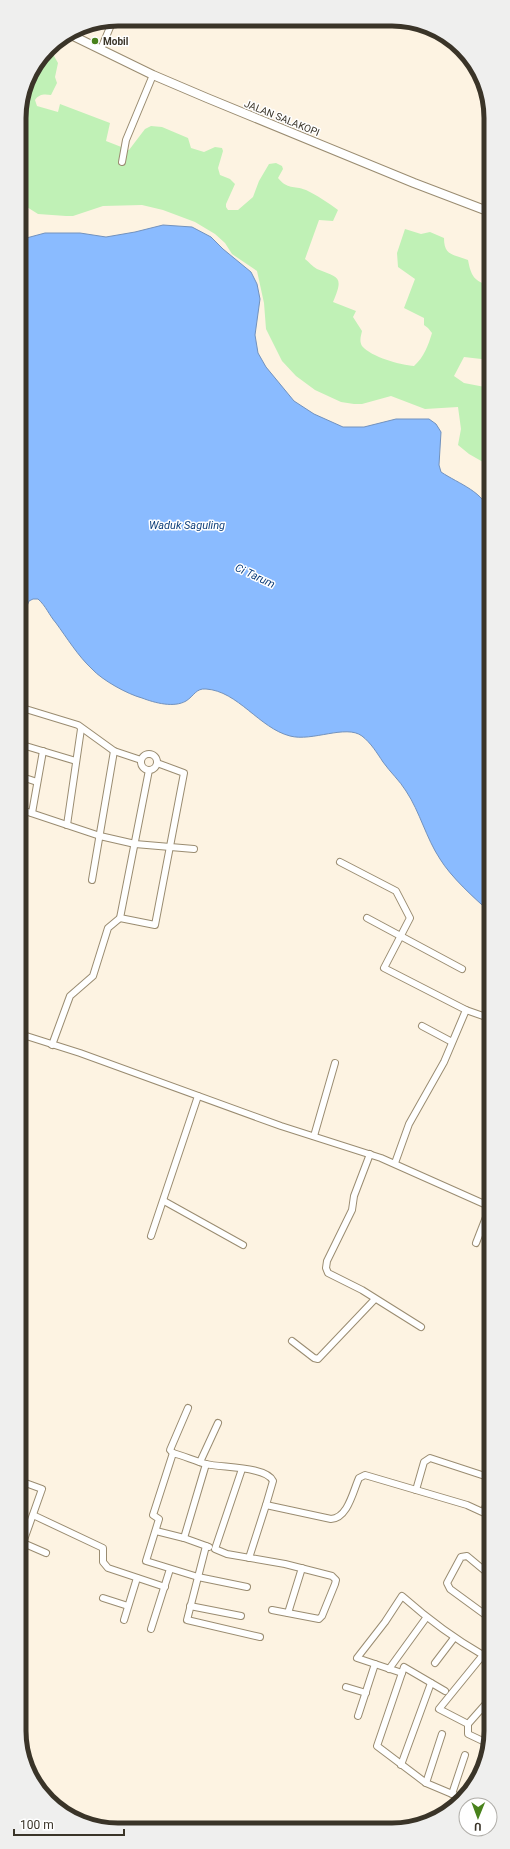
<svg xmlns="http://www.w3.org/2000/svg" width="510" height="1849" viewBox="0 0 510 1849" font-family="Roboto,sans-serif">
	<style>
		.green { fill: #c0f1b6 }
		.water { fill: #8abbff; stroke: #7292be }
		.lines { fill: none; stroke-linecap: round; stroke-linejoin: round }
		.minor-casing { stroke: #9a8c71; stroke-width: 8 }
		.tertiary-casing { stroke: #9a8c71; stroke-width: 10 }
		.minor { stroke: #fff; stroke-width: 6 }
		.tertiary { stroke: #fff; stroke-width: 8 }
		.poi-dot { fill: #49821c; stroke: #fff; stroke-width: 1.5 }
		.labels { text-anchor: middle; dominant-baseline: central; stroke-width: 3; stroke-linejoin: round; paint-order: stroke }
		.poi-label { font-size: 10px; font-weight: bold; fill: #3a3428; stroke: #fff; text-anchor: start }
		.street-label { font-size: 10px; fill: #3a3428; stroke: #fff }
		.water-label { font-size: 11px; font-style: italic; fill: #11417c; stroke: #fff }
		.rim { fill: none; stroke: #3a3428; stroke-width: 5 }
	</style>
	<rect width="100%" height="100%" fill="#fdf3e2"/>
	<path class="green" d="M59,40l-5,16 4,7 -3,14 2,6 -6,12c-7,-1 -12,-1 -16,5l2,6 21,6 2,-8 50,19 -4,18 23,9 16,-21 6,-3 11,1 26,11 3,10 13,4 11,-5 7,1 1,3 -5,17 2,7 10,4 5,5 -9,20v3l2,3h10l15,-13 6,-16 10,-17 7,-1 6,3 1,3 -5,9c10,12 15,7 28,12 12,6 21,12 32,20l-5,11 -14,-1 -14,39c4,3 8,8 12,10 22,9 27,7 16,33l23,9 -3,6 9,14c-1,5 -3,10 0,15 9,11 39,19 52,20 10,-9 14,-20 18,-33l-4,-5 -4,-3v-7l-20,-10 11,-29 -17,-12 -1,-14 8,-24 16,5 9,-2 14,6c0,18 9,16 24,22 3,16 6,21 22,26v74l-26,-3 -10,19 10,7 26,5v78l-21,-12 -11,-9 3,-16 -3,-22 -33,2 -34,-13 -29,8h-8l-13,-2 -26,-12 -19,-14 -14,-15 -16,-32 -2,-26 -7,-32 -25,-17 -7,-11 -10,-9 -20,-12 -32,-12 -21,-5 -39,1 -30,10h-7l-28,-2 -19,-12c0,-33 -5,-93 8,-122 6,-15 20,-32 32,-40z"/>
	<path class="water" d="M163,225l29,2 19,10 12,12 28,23 6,12 3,15 -5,36 3,18 8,14 28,34 20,13 29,13h21l32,-8h33l7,5 5,8 -2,33 2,7c18,12 44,20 49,42v398c-16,-14 -39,-35 -50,-53 -14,-21 -20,-47 -34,-68 -6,-10 -16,-19 -23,-29 -6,-9 -12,-19 -21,-26 -16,-12 -50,6 -72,0 -31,-8 -52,-45 -84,-47 -10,-1 -12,7 -20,12 -12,7 -31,2 -44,-3 -15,-4 -40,-18 -50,-29 -14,-13 -25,-31 -36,-46 -7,-8 -10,-17 -18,-24h-5l-4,2 -10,25v-386l26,-7h35l26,4 29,-5z"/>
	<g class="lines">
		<defs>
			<g id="minor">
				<polyline points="101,49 113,20"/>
				<polyline points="122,162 126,140 153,75"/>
				<polyline points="19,707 78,725 114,751 141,760"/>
				<polyline points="19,744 76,761"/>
				<circle cx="149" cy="762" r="8"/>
				<polyline points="19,776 37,782"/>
				<polyline points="19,809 100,836 135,844 194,849"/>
				<polyline points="32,813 43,751"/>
				<polyline points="67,825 81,729"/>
				<polyline points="340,862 396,891 410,918 384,968 466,1010 486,1017 491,1021"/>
				<polyline points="92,880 114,751"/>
				<polyline points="120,918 155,925 184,773 157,763"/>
				<polyline points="367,918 462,969"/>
				<polyline points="422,1026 452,1042"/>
				<polyline points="20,1034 80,1053 281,1126 381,1158 491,1207"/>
				<polyline points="52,1045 70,996 93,976 108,928 120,918 149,770"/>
				<polyline points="314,1136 335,1063"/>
				<polyline points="370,1154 354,1196 352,1210 327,1261 326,1268 328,1273 362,1290 421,1327"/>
				<polyline points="395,1163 409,1124 444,1062 466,1010"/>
				<polyline points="164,1201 243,1245"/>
				<polyline points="151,1236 198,1096"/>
				<polyline points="476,1243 490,1207"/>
				<polyline points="292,1341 314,1358 318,1359 375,1299"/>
				<polyline points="173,1453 170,1450 188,1408"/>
				<polyline points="200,1462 218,1423"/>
				<polyline points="206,1464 184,1538 209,1547"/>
				<polyline points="242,1469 215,1549 227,1554 285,1564 332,1576 336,1580 335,1584 322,1616 319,1619 272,1610"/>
				<polyline points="20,1481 42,1489 20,1551"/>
				<polyline points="416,1490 424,1462 430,1458 491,1478"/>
				<polyline points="484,1511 491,1492"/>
				<polyline points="33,1515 103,1548 103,1562 108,1568 165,1587"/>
				<polyline points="156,1531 184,1538"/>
				<polyline points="23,1543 46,1553"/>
				<polyline points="206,1546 187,1620 260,1637"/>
				<polyline points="489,1547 491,1545"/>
				<polyline points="249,1558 266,1505"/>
				<polyline points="491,1576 467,1556 461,1557 447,1583 450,1589 491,1619"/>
				<path d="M247,1587l-49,-10 -52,-16 13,-42 -6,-4 20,-62c11,3 22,8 33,11 15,4 60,2 67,17l-7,24 65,14c17,-1 22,-28 28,-41l6,-3 102,30 24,11"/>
				<polyline points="103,1598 128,1606"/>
				<polyline points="190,1606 241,1616"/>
				<polyline points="288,1613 302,1568"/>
				<polyline points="124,1620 137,1578"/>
				<polyline points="151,1629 170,1569"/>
				<polyline points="435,1663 454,1638"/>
				<polyline points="389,1669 426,1618"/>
				<path d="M402,1673l-45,-15 28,-36 17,-26c26,23 51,42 81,59"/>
				<polyline points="346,1687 366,1693"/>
				<polyline points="445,1691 404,1667 377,1746 426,1783 464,1799"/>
				<polyline points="358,1716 375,1664"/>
				<polyline points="468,1724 491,1698"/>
				<polyline points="489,1744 468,1734 468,1724 439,1709 483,1655 491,1661"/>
				<polyline points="401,1765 431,1683"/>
				<polyline points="426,1783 442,1734"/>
				<polyline points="452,1794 465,1755"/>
			</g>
			<polyline id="tertiary" points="69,34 153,75 207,98 414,183 490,212"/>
		</defs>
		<use href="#minor" class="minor-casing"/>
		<use href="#tertiary" class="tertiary-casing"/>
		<use href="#minor" class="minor"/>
		<use href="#tertiary" class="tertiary"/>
	</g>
	<circle class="poi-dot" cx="95" cy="41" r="4"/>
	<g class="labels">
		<g class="poi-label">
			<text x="103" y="41">Mobil</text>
		</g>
		<g class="street-label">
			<text transform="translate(282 118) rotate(22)">JALAN SALAKOPI</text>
		</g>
		<g class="water-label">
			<text x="187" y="525">Waduk Saguling</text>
			<text transform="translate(255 576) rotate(25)">Ci Tarum</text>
		</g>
	</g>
	<path d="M0 0H510V1849H0ZM118 26H392A92 92 0 0 1 484 118V1731A92 92 0 0 1 392 1823H118A92 92 0 0 1 26 1731V118A92 92 0 0 1 118 26Z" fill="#efefee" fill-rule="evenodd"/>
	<path class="rim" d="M118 26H392A92 92 0 0 1 484 118V1731A92 92 0 0 1 392 1823H118A92 92 0 0 1 26 1731V118A92 92 0 0 1 118 26Z"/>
	<g transform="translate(478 1817) rotate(181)"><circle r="19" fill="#ffffff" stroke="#b0aea9"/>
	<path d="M0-3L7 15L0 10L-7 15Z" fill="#49821c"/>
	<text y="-6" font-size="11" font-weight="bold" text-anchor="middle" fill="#3a3428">U</text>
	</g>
	<path d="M14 1829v6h110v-6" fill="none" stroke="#3a3428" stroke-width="2"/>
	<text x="20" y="1829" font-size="12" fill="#3a3428" stroke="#ffffff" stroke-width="3" paint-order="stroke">100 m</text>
</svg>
